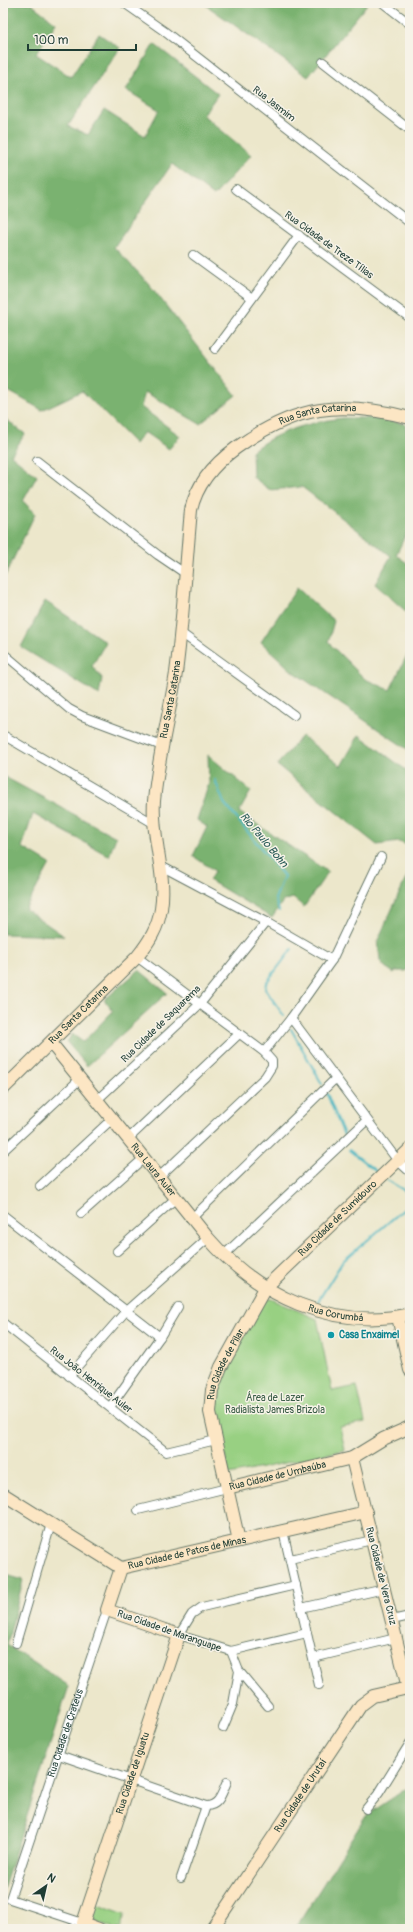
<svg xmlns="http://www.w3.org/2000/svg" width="413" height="1932" viewBox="0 0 413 1932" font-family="Pangolin,sans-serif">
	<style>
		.green { fill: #98d082; stroke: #5c865b }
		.forest { fill: #7ab270; stroke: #4c7852 }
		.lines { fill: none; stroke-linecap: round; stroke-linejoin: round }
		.stream { stroke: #48b6c2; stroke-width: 2 }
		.street-casing { stroke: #677869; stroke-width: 10 }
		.secondary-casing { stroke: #677869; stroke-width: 14 }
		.street { stroke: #fff; stroke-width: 8 }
		.secondary { stroke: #fce6c4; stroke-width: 12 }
		.culture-dot { fill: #0f9aa8; stroke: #f7f3e8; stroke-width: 1.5 }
		.labels { text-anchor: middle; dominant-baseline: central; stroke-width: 3; stroke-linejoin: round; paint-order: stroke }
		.street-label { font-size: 10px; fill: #1f3d34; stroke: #f7f3e8 }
		.culture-label { font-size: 10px; font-weight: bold; fill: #0d838f; stroke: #f7f3e8; text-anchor: start }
		.park-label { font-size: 10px; fill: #375a44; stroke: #f7f3e8 }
		.water-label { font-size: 11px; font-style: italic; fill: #295b58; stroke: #f7f3e8 }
	</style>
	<rect width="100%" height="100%" fill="#f7f3e8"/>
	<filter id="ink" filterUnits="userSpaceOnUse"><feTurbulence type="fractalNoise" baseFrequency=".025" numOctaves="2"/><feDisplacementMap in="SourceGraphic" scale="8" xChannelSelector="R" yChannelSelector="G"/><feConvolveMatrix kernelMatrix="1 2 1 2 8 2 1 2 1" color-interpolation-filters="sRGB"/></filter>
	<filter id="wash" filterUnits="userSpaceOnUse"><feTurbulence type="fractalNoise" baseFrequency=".012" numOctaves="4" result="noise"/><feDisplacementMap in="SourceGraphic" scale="16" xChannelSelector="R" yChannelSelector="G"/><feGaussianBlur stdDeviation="0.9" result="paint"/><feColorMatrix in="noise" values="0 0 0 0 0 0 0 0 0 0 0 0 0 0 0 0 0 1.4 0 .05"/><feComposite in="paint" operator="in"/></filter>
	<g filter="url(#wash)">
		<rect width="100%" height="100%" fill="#ece7cb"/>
		<g class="green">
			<polygon points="267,1299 271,1299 317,1319 332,1391 357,1386 365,1422 340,1427 345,1450 229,1475 217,1421 216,1401 219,1382 263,1302"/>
			<polygon points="95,1904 125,1915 120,1929 116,1929 90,1919"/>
		</g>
		<g class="forest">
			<polygon points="3,3 30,3 56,23 36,54 71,77 99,34 120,48 68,126 88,135 104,110 145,136 159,110 126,90 154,44 218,94 203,115 251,155 214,196 172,164 114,247 149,284 236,395 200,424 145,392 141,407 180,436 169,449 144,432 135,444 82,391 42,410 3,388"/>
			<polygon points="203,3 368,3 308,77"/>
			<polygon points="3,417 25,434 11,455 37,476 23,501 35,514 3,580"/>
			<path d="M343,418h32l30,6 5,26v76l-14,29 14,10v50l-35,-31 16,-28 -89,-69 -32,3 -17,-13 -1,-26c25,-20 58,-29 91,-33z"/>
			<polygon points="297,588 334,621 328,642 365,679 390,690 410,649 410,751 292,671 261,642"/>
			<polygon points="45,601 106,642 92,666 102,678 99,695 21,647"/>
			<polygon points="359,735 410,773 410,846 399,842 377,845 277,765 302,736 341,766"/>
			<polygon points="208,755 251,791 239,812 328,872 304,907 293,898 283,901 272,918 209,880 215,871 193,856 207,827 197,820 209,783"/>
			<polygon points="3,776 116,837 109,856 33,814 22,847 50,864 25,909 64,936 3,934"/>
			<polygon points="408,874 410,874 410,922 409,924 410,926 410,965 406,971 395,971 394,973 385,967 380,961 378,940"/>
			<polygon points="139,970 167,993 87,1066 67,1042 72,1034 83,1042 113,1011 104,1000"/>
			<polygon points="3,1574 23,1580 7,1645 69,1686 3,1890"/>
			<polygon points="410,1786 410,1929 295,1929 366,1816"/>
		</g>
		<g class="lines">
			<g class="stream">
				<polyline points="215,780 224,803 284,876 275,899 279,911"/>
				<polyline points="284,1016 265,989 266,983 292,949"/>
				<polyline points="291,1029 322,1084"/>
				<polyline points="327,1094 344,1135"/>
				<polyline points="349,1150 378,1173"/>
				<polyline points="387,1180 410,1194"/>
				<polyline points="318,1301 343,1261 410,1204"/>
			</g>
		</g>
	</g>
	<g filter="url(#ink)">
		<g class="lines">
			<defs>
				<g id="street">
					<polyline points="124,3 164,31 410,223"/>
					<polyline points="383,3 410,24"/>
					<polyline points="323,62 410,130"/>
					<polyline points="236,189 410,318"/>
					<polyline points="193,255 252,298"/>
					<polyline points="215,349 299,235"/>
					<polyline points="37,461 158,555 186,574"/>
					<polyline points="181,633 294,715"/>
					<polyline points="3,653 69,709 82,716 162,746"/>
					<polyline points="3,735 153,823"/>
					<polyline points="159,865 266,922 332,960"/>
					<polyline points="137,957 264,1052 272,1061 272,1066 265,1077 159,1177"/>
					<polyline points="291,1018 398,1161 410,1172"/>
					<polyline points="264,1052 291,1018 332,960 381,857"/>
					<polyline points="97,1100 200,1004 266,922"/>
					<polyline points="128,1139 239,1034"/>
					<polyline points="3,1151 80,1079"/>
					<polyline points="40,1186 112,1119"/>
					<polyline points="81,1214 144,1158"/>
					<polyline points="3,1215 160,1337"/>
					<polyline points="192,1218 335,1079"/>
					<polyline points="117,1251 176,1198"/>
					<polyline points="224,1255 366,1121"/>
					<polyline points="3,1323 166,1452 216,1440"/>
					<polyline points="69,1376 126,1311 208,1238"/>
					<polyline points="110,1407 160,1337 178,1307"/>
					<polyline points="138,1510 227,1488"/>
					<polyline points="283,1531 319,1685"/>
					<polyline points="290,1559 372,1540"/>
					<polyline points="296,1585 202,1607 192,1614 179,1635 231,1651 307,1633"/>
					<polyline points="301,1608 384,1589"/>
					<polyline points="392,1620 410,1616"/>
					<polyline points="16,1643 51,1524"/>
					<polyline points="313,1658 396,1638"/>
					<polyline points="239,1671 268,1706"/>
					<polyline points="223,1728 233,1704 239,1671 231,1651"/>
					<path d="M59,1755l147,51c14,0 16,-14 21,-24"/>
					<polyline points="366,1809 379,1793 410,1743"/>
					<polyline points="181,1878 206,1806"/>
					<path id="s1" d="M81,1929l2,-6 -73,-24 97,-289"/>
				</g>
				<g id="secondary">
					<path id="s2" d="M51,1043l157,195c50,58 125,93 202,76"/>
					<path id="s3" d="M3,1089l134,-132c12,-15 21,-29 24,-48 6,-36 -10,-72 -7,-108 4,-43 15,-85 22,-128 7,-54 10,-108 15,-163 6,-27 23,-46 45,-62 60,-43 104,-48 174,-30"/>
					<polyline points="398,1317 410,1370"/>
					<path id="s4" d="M227,1488l125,-30 31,-19 27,-12"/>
					<path id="s5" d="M3,1494l118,74 245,-56"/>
					<path id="s6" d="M239,1541l-29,-129 2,-22 9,-23 44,-79 145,-139"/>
					<path id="s7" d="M99,1929l-16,-6 96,-288 -72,-25 14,-42"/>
					<path id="s8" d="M212,1929l149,-224 12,-9 35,-8 -56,-230"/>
				</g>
			</defs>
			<use href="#street" class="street-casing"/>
			<use href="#secondary" class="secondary-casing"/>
			<use href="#street" class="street"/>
			<use href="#secondary" class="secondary"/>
		</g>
	</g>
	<circle class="culture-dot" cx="331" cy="1335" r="4"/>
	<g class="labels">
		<g class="street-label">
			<text transform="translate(274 104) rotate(38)">Rua Jasmim</text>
			<text transform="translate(329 245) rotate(36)">Rua Cidade de Treze Tílias</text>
			<text stroke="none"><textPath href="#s3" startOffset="813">Rua Santa Catarina</textPath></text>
			<text stroke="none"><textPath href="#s3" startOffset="454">Rua Santa Catarina</textPath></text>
			<text stroke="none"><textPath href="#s3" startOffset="106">Rua Santa Catarina</textPath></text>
			<text transform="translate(161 1024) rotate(-44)">Rua Cidade de Saquarema</text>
			<text stroke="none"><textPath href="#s2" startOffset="163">Rua Laura Auler</textPath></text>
			<text stroke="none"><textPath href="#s6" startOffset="370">Rua Cidade de Sumidouro</textPath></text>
			<text stroke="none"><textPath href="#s2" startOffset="402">Rua Corumbá</textPath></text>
			<text stroke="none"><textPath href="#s6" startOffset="183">Rua Cidade de Pilar</textPath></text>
			<text transform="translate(91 1380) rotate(38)">Rua João Henrique Auler</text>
			<text stroke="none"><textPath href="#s4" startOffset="52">Rua Cidade de Umbaúba</textPath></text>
			<text stroke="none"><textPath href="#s5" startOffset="207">Rua Cidade de Patos de Minas</textPath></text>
			<text transform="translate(381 1576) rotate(76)">Rua Cidade de Vera Cruz</text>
			<text transform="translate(169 1631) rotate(19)">Rua Cidade de Maranguape</text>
			<text stroke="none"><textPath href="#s1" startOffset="258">Rua Cidade de Crateús</textPath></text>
			<text stroke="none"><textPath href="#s7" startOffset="175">Rua Cidade de Iguatu</textPath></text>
			<text stroke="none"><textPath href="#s8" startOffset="160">Rua Cidade de Urutaí</textPath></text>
		</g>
		<g class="culture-label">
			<text x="339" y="1335">Casa Enxaimel</text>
		</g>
		<g class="park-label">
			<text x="275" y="1398">Área de Lazer<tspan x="275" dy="12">Radialista James Brizola</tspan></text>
		</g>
		<g class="water-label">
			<text transform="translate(264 840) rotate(50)">Rio Paulo Bohn</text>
		</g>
	</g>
	<rect width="413" height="1932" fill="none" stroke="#f7f3e8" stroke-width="16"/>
	<g transform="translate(46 1886) rotate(34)" stroke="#f7f3e8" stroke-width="3" paint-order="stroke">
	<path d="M0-3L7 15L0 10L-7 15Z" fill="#1f3d34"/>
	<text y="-6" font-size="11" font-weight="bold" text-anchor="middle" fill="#1f3d34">N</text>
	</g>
	<path d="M28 44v6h108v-6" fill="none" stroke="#1f3d34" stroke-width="2"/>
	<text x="34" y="44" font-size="12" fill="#1f3d34" stroke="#f7f3e8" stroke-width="3" paint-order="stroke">100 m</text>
</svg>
